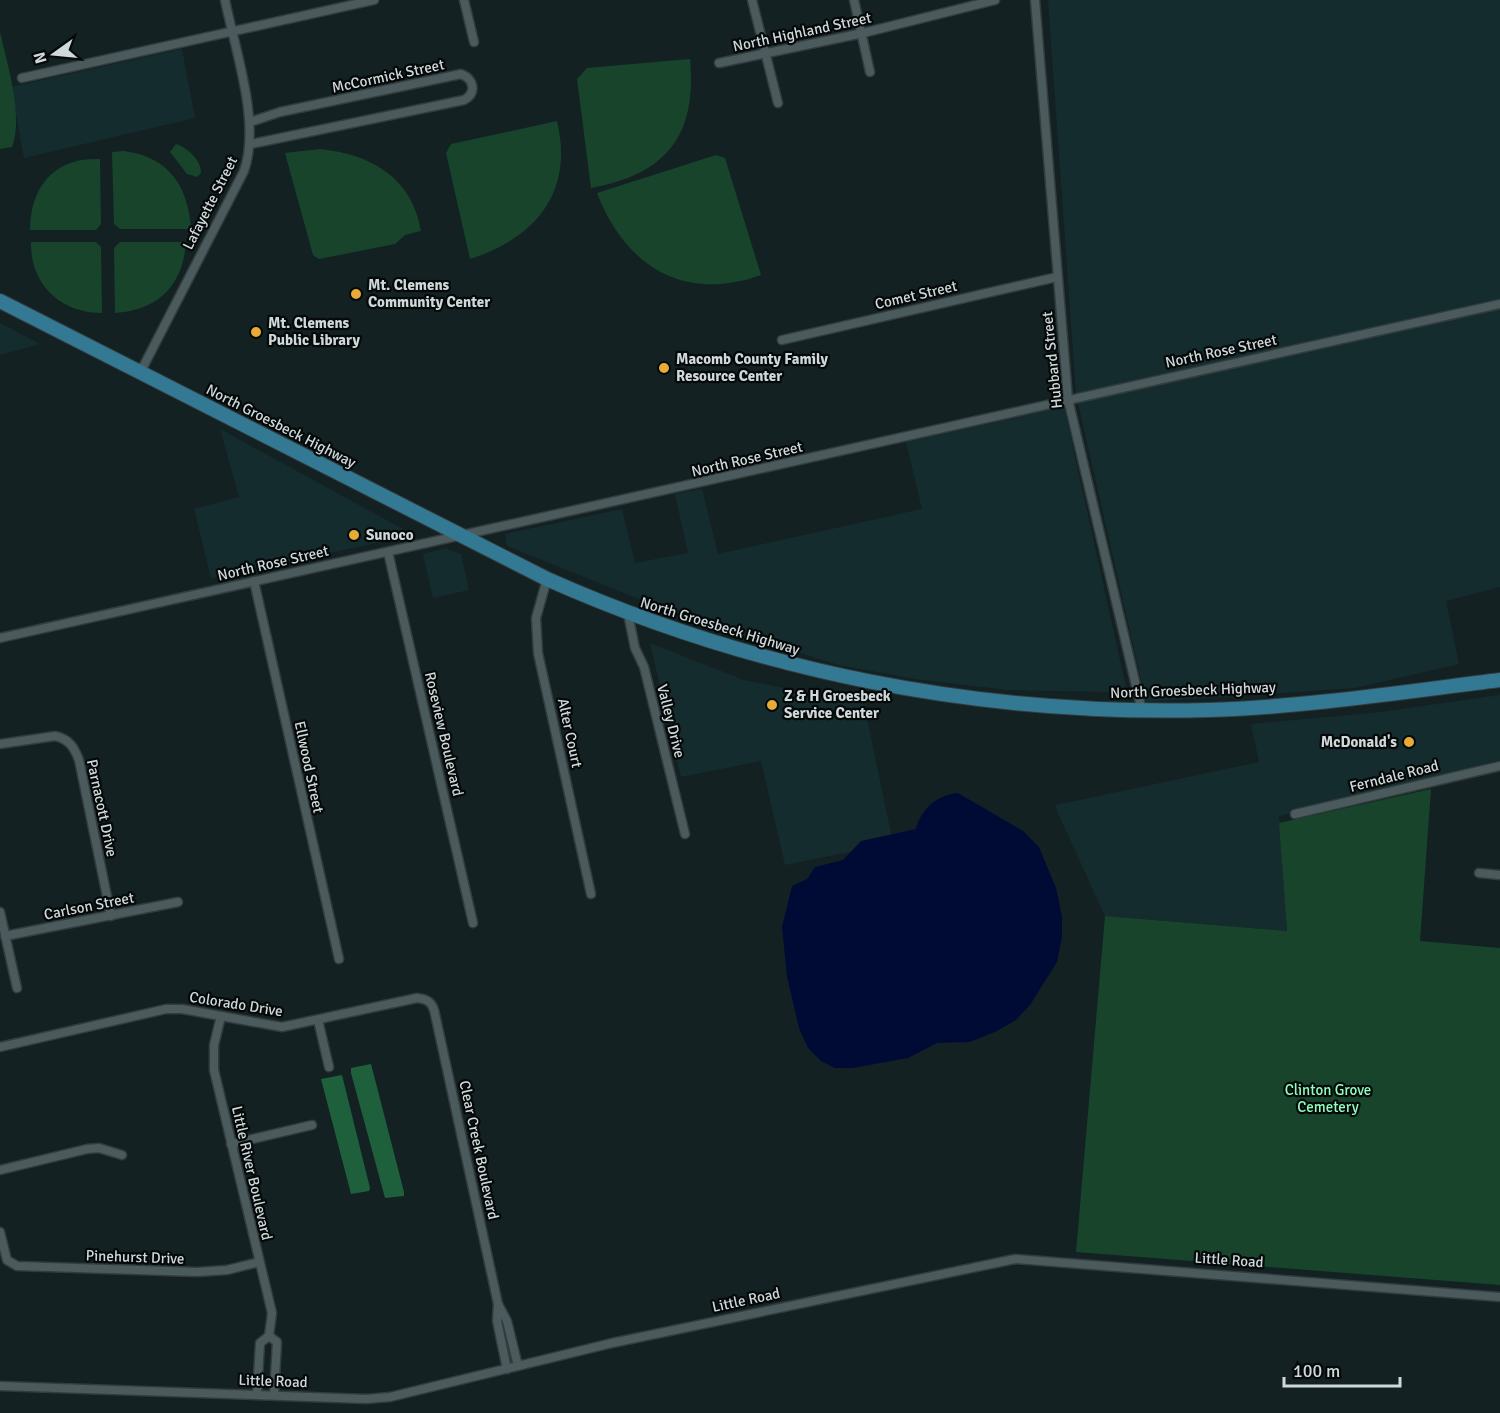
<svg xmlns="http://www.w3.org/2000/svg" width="1500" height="1413" viewBox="0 0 1500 1413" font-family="Signika,sans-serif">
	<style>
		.built { fill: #152c2f }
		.green { fill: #17442b }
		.forest { fill: #1e5f3c }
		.water { fill: #000b35 }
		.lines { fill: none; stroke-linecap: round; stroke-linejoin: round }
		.minor-casing { stroke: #333c3d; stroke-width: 11 }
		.primary-casing { stroke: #333c3d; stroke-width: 16 }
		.minor { stroke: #4b5a5c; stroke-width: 8 }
		.primary { stroke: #347994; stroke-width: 14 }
		.poi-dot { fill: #e8ab37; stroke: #05090a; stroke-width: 2 }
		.labels { text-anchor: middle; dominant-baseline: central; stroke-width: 4.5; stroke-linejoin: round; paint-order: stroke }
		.street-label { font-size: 15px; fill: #d0d9da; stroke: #05090a }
		.poi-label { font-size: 15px; font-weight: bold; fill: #d0d9da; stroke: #05090a; text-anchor: start }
		.park-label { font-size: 15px; fill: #8fffbb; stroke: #05090a }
	</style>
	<rect width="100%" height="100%" fill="#132123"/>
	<g class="built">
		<polygon points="1048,0 1500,0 1500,587 1446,601 1459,664 1355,688 1146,702 1076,394"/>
		<polygon points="182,49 195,118 24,158 11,87"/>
		<polygon points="0,323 40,344 0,355"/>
		<polygon points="1064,407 1126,687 1116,692 1007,690 916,679 839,665 689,619 507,546 505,534 622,509 635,563 688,553 675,494 702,489 718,554 922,509 906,442"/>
		<polygon points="220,429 414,535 211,578 194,509 239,497"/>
		<polygon points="446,548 461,554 469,590 433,598 423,554"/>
		<polygon points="650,643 744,680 864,704 893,843 785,865 761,761 681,777"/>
		<polygon points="1500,695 1500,760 1279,816 1287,931 1105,916 1057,811 1056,805 1259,762 1251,724 1381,712"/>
	</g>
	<g class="green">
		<path d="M0,32c7,31 24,86 12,115l-12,2z"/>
		<path d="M690,59c7,76 -23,115 -99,129l-14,-109 10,-11z"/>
		<path d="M557,121c17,71 -21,117 -87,138l-24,-106 5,-9z"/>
		<path d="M176,144c12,4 25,16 25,29l-4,4 -10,-3 -17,-22z"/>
		<path d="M320,149c50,5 92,28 101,82l-16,4 -10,9 -76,15 -6,-4 -28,-102z"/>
		<path d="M124,151c45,6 64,35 67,78h-71l-6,-5 -2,-72z"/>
		<path d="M716,155l9,3 36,117c-77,28 -136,-9 -164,-82z"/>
		<path d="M100,159l1,65 -5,6h-66c0,-43 24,-73 70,-71z"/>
		<path d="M31,242h65l5,5 1,66c-42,0 -72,-29 -71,-71z"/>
		<path d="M120,242h66c-3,43 -27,68 -71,71l-1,-65z"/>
		<polygon points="1431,789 1420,941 1500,948 1500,1285 1076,1252 1105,916 1287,931 1279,823"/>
	</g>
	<g class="forest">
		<polygon points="371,1064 404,1192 404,1196 385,1198 351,1073 351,1068"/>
		<polygon points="342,1075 370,1188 369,1191 351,1194 321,1079"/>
	</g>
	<path class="water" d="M958,793l65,38 16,16 17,41 6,28v21l-5,25 -27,43 -14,15 -19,11 -27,11 -33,1 -29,15 -55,10h-18l-14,-7 -13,-13 -9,-20 -12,-51 -5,-50 10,-41 15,-7 8,-12 28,-7 18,-19 55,-12c5,-20 21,-34 42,-36z"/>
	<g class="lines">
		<defs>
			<g id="minor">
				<polyline points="464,0 474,42"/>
				<polyline points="752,0 778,103"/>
				<polyline points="854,0 870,72"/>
				<polyline points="1035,0 1068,399 1142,711"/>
				<polyline points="719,63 863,33 995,0"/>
				<polyline points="22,78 374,0"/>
				<path d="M250,122l30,-10 181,-38c13,5 16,19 3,26l-213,44"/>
				<polyline points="782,340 1057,277"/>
				<path d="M140,373l104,-202c17,-48 -9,-121 -19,-171"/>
				<polyline points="388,552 473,923"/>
				<polyline points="547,579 536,618 538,653 591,894"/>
				<polyline points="254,581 339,959"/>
				<polyline points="628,614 635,648 644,667 685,834"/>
				<polyline points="0,638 1500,304"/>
				<path d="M0,744l55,-8c14,3 19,11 24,24l32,156"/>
				<polyline points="1295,814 1500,766"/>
				<polyline points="1479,873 1500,875"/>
				<polyline points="0,912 17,988"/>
				<polyline points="5,936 178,902"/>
				<polyline points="221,1016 214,1045 214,1070 272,1313 269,1336"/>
				<polyline points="318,1020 329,1067"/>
				<path d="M0,1047l166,-38h16l100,18 135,-29c11,1 16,5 18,16l63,290"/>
				<polyline points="231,1144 312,1125"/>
				<polyline points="0,1170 87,1149 99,1148 122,1155"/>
				<polyline points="0,1232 7,1260 17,1266 197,1272 227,1270 259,1262"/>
				<polyline points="507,1369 497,1321 498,1304 507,1321 518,1366"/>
				<polyline points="0,1386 366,1399 390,1397 612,1343 1015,1259 1500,1297"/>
				<polyline points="257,1394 260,1343 269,1336 277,1342 274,1395"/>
			</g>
			<path id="primary" d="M0,301l547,278c209,93 433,137 661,131 98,-3 195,-18 292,-30"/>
		</defs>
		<use href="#minor" class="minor-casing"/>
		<use href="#primary" class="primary-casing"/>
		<use href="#minor" class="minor"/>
		<use href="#primary" class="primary"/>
	</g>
	<g class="poi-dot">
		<circle cx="356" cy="294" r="6"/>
		<circle cx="256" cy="332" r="6"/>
		<circle cx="664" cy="368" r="6"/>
		<circle cx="354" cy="535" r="6"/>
		<circle cx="772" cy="705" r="6"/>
		<circle cx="1409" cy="742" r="6"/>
	</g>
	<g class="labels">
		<g class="street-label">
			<text transform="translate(802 32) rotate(-12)">North Highland Street</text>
			<text transform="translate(388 76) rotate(-12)">McCormick Street</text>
			<text transform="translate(210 203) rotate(-63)">Lafayette Street</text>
			<text transform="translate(916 295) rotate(-13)">Comet Street</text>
			<text transform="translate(1221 351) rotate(-12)">North Rose Street</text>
			<text transform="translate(1052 360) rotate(-96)">Hubbard Street</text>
			<text transform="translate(281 426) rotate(27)">North Groesbeck Highway</text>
			<text transform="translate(747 459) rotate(-13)">North Rose Street</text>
			<text transform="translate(273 563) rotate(-13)">North Rose Street</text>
			<text transform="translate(720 626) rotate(17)">North Groesbeck Highway</text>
			<text transform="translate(1193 690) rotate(-2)">North Groesbeck Highway</text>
			<text transform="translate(671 721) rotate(76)">Valley Drive</text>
			<text transform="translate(570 733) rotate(78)">Alter Court</text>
			<text transform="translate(444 734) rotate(77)">Roseview Boulevard</text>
			<text transform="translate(309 767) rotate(78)">Ellwood Street</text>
			<text transform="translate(1394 776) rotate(-14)">Ferndale Road</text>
			<text transform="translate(102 808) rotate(78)">Parnacott Drive</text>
			<text transform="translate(89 906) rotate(-11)">Carlson Street</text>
			<text transform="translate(236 1004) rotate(9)">Colorado Drive</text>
			<text transform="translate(479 1150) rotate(78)">Clear Creek Boulevard</text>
			<text transform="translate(252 1173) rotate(77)">Little River Boulevard</text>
			<text transform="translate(135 1257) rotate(2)">Pinehurst Drive</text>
			<text transform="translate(1229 1260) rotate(4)">Little Road</text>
			<text transform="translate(746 1300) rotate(-12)">Little Road</text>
			<text transform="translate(273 1381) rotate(2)">Little Road</text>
		</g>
		<g class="poi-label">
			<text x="368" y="285">Mt. Clemens<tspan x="368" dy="17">Community Center</tspan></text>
			<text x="268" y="323">Mt. Clemens<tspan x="268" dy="17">Public Library</tspan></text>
			<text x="676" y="359">Macomb County Family<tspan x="676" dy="17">Resource Center</tspan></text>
			<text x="366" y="535">Sunoco</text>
			<text x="784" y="696">Z &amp; H Groesbeck<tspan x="784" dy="17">Service Center</tspan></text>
			<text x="1397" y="742" text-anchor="end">McDonald's</text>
		</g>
		<g class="park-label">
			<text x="1328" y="1090">Clinton Grove<tspan x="1328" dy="17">Cemetery</tspan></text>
		</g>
	</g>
	<g transform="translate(54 54) rotate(255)" stroke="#05090a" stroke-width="4.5" paint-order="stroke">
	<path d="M0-4.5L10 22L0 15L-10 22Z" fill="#d0d9da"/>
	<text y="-9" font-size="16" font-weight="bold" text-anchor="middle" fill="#d0d9da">N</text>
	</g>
	<path d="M1284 1377v9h116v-9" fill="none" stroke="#d0d9da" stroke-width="3"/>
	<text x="1293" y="1377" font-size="18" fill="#d0d9da" stroke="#05090a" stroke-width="4.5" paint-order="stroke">100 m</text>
</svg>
